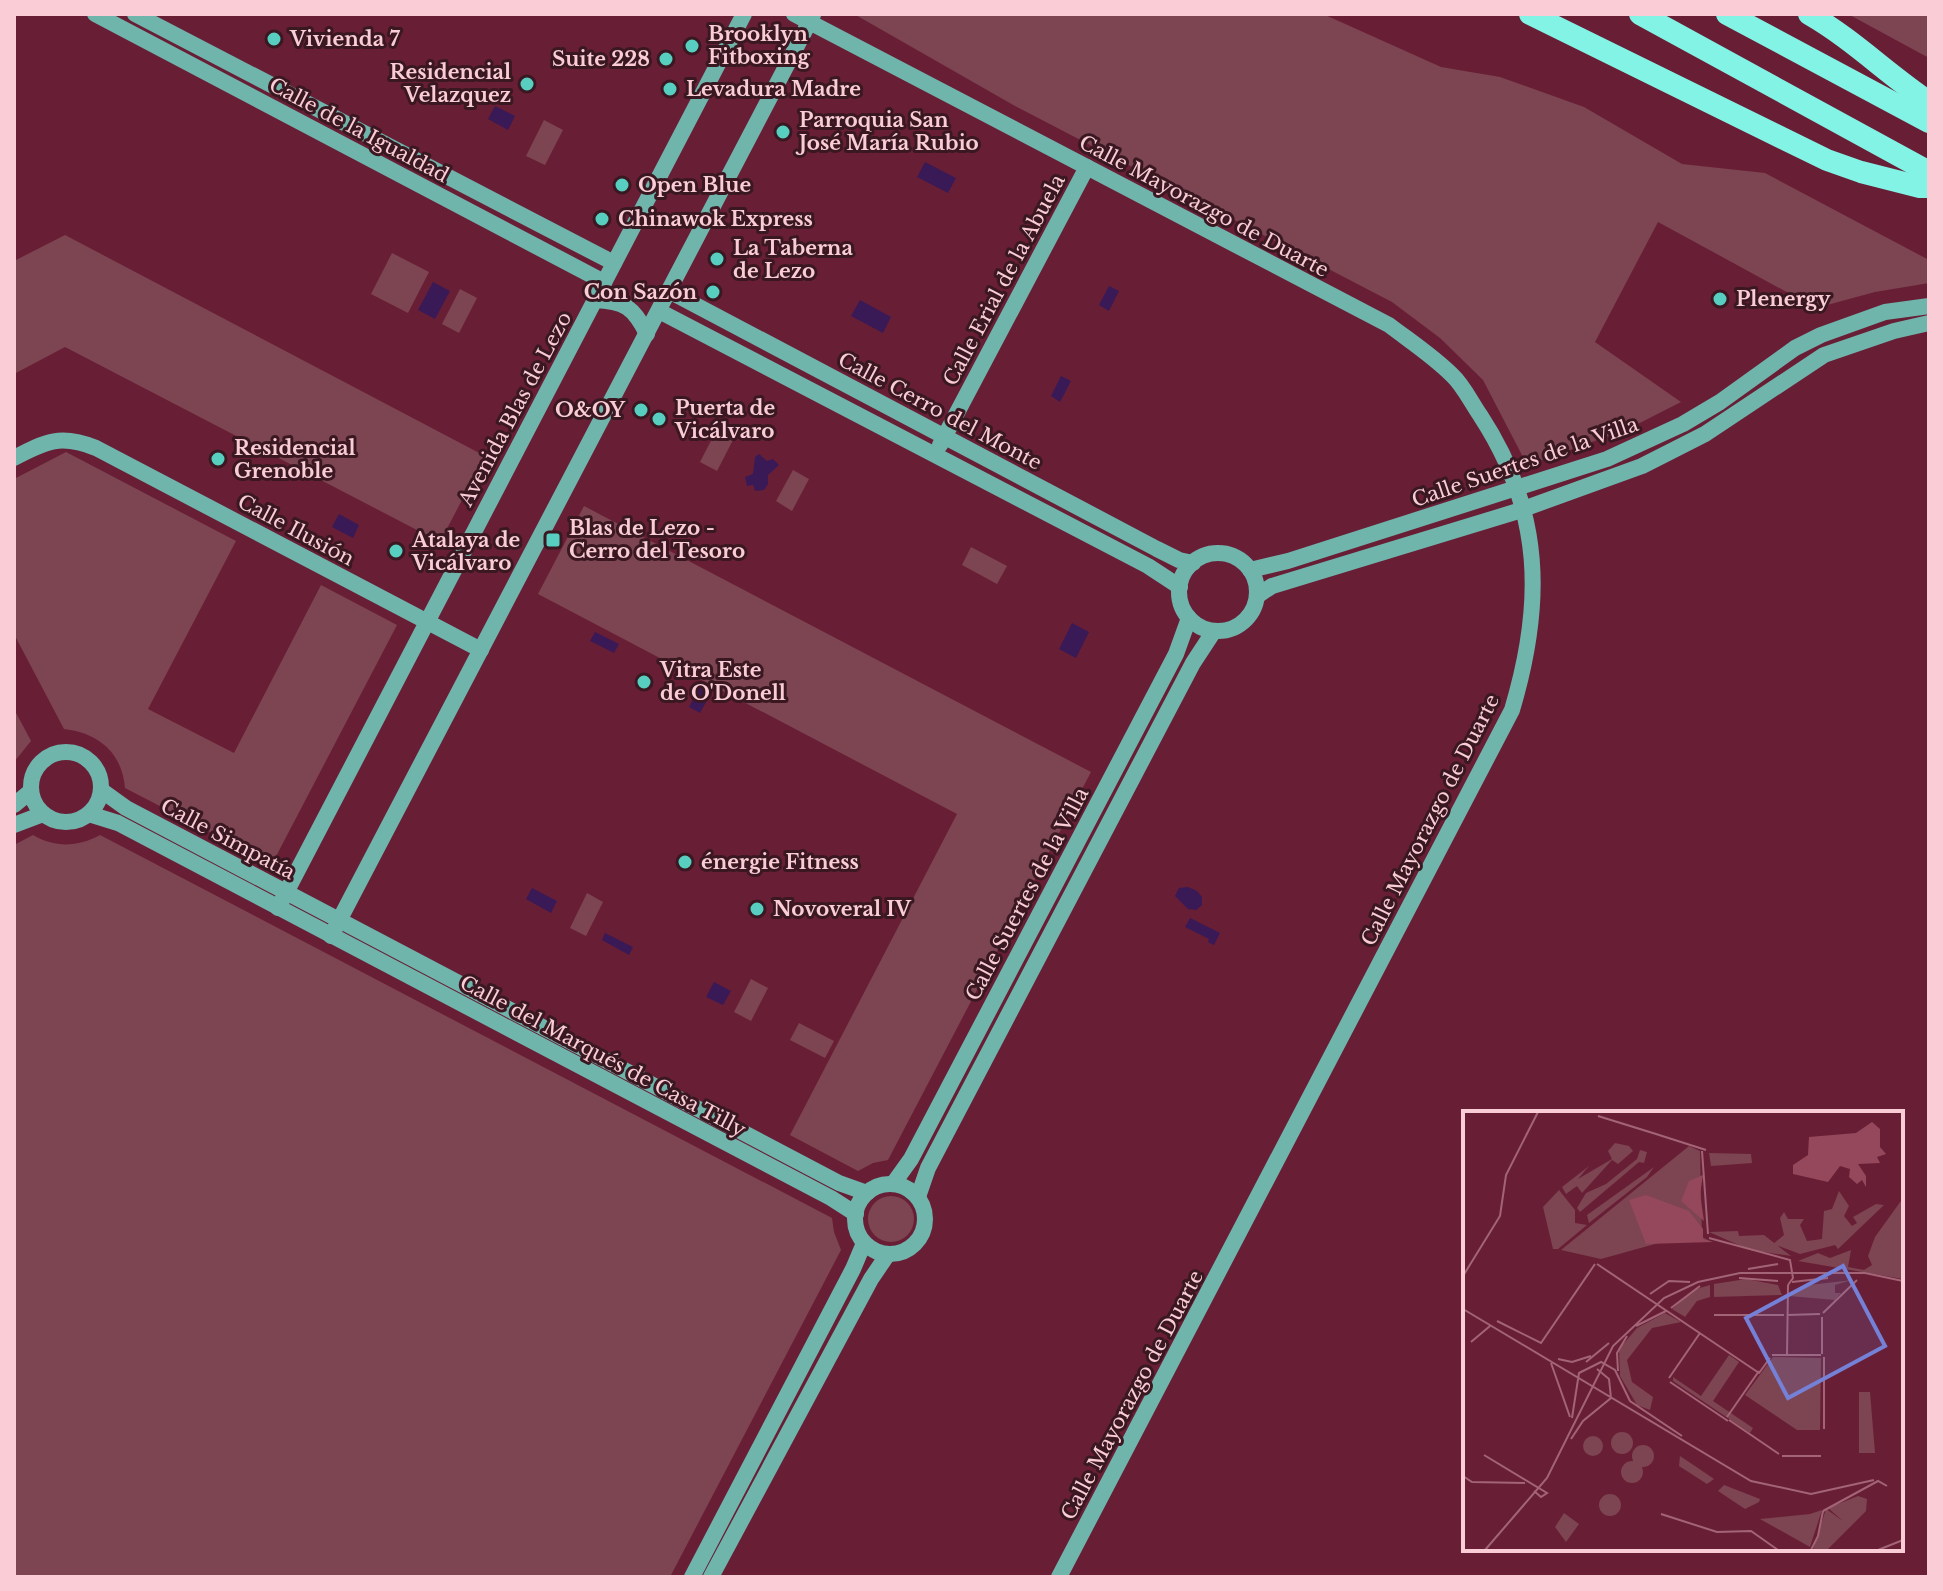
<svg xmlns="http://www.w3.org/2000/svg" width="1943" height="1591" viewBox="0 0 1943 1591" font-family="'Libre Baskerville',serif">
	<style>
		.green { fill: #7d4452 }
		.water { fill: #391956 }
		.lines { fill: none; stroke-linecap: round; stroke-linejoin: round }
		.secondary { stroke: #6fb5ac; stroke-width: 16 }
		.highway { stroke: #83f3e5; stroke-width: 22 }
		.poi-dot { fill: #58cec1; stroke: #391821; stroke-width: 3 }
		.labels { text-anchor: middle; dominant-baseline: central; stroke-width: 6; stroke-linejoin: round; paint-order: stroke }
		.poi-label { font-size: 20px; font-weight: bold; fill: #faccd5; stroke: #391821; text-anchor: start }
		.street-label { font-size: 20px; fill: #faccd5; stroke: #391821 }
		.inset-road { fill: none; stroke: #a26476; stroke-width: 2 }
		.view { fill: #7580d7; fill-opacity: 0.15; stroke: #7580d7; stroke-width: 4 }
		.inset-edge { fill: none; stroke: #faccd5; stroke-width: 4 }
	</style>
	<rect width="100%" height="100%" fill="#681f36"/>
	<g class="green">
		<polygon points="854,14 1323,14 1441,67 1500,77 1584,107 1682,164 1765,173 1929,260 1929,283 1875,292 1816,308 1658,222 1595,342 1681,402 1630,428 1534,463 1524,459 1483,380 1440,338 1392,302 1015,106"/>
		<polygon points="1848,14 1929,14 1929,58"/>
		<polygon points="544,120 563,130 545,165 526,156"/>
		<polygon points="65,235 485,456 440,542 65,347 14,374 14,261"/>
		<polygon points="392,253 429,272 408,313 371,294"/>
		<polygon points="460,289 477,298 459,333 442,324"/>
		<polygon points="717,429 734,438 717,471 700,462"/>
		<path d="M66,452l170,89 -88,168 86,44 87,-168 76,40 -125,239 -147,-76c-3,-36 -27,-55 -61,-59l-50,-95v-155z"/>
		<polygon points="793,470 809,479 792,511 776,501"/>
		<polygon points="584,506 1091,772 888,1160 873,1163 858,1171 790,1135 957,814 538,594"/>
		<polygon points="971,547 1007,566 997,584 962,565"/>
		<polygon points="14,709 31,741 14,762"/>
		<path d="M33,835c22,13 45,12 67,0l732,383 2,14 7,18 -171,327h-656v-732z"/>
		<polygon points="587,893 603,902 586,936 570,928"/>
		<polygon points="751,979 768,988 751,1021 734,1012"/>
		<polygon points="799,1023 834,1041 825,1058 790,1040"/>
		<circle cx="891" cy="1219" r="23"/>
	</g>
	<g class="water">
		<polygon points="495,106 515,116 508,130 488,119"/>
		<polygon points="925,162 956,178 948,193 917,177"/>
		<polygon points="433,282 450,291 435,319 418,310"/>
		<polygon points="1109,286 1119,291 1109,311 1099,305"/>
		<polygon points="860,300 891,317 883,333 851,316"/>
		<polygon points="1061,376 1071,381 1060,402 1051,396"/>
		<polygon points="759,454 767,461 773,459 779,465 768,475 768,484 764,490 755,491 753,485 747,486 745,477 753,474 755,457"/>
		<polygon points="339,514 359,525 353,538 332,527"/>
		<polygon points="1072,623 1089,632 1076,658 1059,649"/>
		<polygon points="595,632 619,644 614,653 590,641"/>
		<polygon points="699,687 711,693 700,713 689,707"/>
		<polygon points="1188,887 1197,891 1202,897 1202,905 1196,910 1188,909 1175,896 1179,888"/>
		<polygon points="532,888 557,901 551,913 526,899"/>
		<polygon points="1190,918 1220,933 1214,945 1208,942 1209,939 1185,927"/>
		<polygon points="605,933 633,947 629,955 602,940"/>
		<polygon points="714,982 731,991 723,1005 706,997"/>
	</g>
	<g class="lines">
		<g class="secondary">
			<polyline points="95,14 604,282"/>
			<polyline points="135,14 614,263"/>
			<path d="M794,14l595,311c21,16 44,31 63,50 11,10 19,27 28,40 63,96 64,188 32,295l-453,867"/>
			<polyline points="669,291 1157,549 1179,560 1193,563"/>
			<path d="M595,300c30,1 39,8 52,34"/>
			<polyline points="659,311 1148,566 1180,587"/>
			<polyline points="940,445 1087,167"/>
			<path d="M14,458c32,-17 47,-24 82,-10l385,202"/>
			<circle cx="1218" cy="592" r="39"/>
			<polyline points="1250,570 1288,561 1607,459 1683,424 1720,402 1795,348 1821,335 1885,312 1929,306"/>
			<polyline points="1257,596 1272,586 1515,512 1642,466 1705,434 1824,355 1894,331 1929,323"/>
			<circle cx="66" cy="787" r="35"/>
			<polyline points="101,790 126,808 839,1183 867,1193"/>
			<polyline points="14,805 31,791"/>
			<polyline points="89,814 118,823 831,1198 856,1214"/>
			<polyline points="14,825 43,814"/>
			<polyline points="278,908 744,14"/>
			<polyline points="331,936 813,15"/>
			<polyline points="893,1184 911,1159 1176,654 1189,618"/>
			<circle cx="890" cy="1219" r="35"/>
			<polyline points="918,1197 928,1168 1193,663 1214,631"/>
			<polyline points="692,1577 853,1269 864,1243"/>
			<polyline points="711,1577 871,1279 888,1254"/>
		</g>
		<g class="highway">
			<polyline points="1530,14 1827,160 1861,172 1920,187 1929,187"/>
			<polyline points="1640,14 1929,172"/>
			<polyline points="1727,14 1929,122"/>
			<path d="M1809,14c45,26 78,60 120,88"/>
		</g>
	</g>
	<g class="poi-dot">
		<circle cx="274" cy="39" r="8"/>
		<circle cx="692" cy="46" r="8"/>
		<circle cx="666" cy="59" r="8"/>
		<circle cx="527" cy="84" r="8"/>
		<circle cx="670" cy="89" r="8"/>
		<circle cx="783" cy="132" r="8"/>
		<circle cx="622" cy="185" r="8"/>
		<circle cx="602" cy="219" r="8"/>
		<circle cx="717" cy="259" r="8"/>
		<circle cx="713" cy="292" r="8"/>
		<circle cx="1720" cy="299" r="8"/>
		<circle cx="641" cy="410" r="8"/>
		<circle cx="659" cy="419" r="8"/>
		<circle cx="218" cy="459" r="8"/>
		<rect x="545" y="532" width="16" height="16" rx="4"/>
		<circle cx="396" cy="551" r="8"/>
		<circle cx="644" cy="682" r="8"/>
		<circle cx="685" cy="862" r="8"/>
		<circle cx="757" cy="909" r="8"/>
	</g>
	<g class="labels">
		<g class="poi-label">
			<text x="708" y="34">Brooklyn<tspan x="708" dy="23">Fitboxing</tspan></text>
			<text x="290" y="39">Vivienda 7</text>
			<text x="650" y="59" text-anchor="end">Suite 228</text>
			<text x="511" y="72" text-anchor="end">Residencial<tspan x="511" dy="23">Velazquez</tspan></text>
			<text x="686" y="89">Levadura Madre</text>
			<text x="799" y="120">Parroquia San<tspan x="799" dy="23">José María Rubio</tspan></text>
			<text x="638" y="185">Open Blue</text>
			<text x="618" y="219">Chinawok Express</text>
			<text x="733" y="248">La Taberna<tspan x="733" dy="23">de Lezo</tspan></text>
			<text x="697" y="292" text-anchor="end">Con Sazón</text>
			<text x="1736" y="299">Plenergy</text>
			<text x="675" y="408">Puerta de<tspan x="675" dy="23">Vicálvaro</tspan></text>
			<text x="625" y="410" text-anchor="end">O&amp;OY</text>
			<text x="234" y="448">Residencial<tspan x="234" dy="23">Grenoble</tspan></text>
			<text x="569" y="528">Blas de Lezo -<tspan x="569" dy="23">Cerro del Tesoro</tspan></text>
			<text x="412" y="540">Atalaya de<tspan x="412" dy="23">Vicálvaro</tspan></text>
			<text x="660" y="670">Vitra Este<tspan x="660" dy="23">de O'Donell</tspan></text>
			<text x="701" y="862">énergie Fitness</text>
			<text x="773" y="909">Novoveral IV</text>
		</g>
		<g class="street-label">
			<text transform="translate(359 130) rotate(28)">Calle de la Igualdad</text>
			<text transform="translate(1204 206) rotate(28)">Calle Mayorazgo de Duarte</text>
			<text transform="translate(1004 280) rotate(-62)">Calle Erial de la Abuela</text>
			<text transform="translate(515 409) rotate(-62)">Avenida Blas de Lezo</text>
			<text transform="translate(940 411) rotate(28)">Calle Cerro del Monte</text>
			<text transform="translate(1525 462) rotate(-19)">Calle Suertes de la Villa</text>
			<text transform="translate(296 530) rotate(28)">Calle Ilusión</text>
			<text transform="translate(1430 820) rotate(-63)">Calle Mayorazgo de Duarte</text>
			<text transform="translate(228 839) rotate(28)">Calle Simpatía</text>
			<text transform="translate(1027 894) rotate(-62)">Calle Suertes de la Villa</text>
			<text transform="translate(603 1056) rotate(28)">Calle del Marqués de Casa Tilly</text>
			<text transform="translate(1132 1395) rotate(-62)">Calle Mayorazgo de Duarte</text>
		</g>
	</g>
	<g transform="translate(1463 1111)">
		<rect width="440" height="440" fill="#681f36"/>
		<path d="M152,32l14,3 4,5 -15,13 -6,-4 -30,33 -5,-7 -11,8 -4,-7 27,-21 -11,13 34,-20 -4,-8zM226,35l11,5 2,86 10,5 -39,-3 -72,20 -40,-9zM177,39l7,2 -3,11 -5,-1 -59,50 -3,-4 9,-15 20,-9 31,-25zM246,42l42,1 1,9 -41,3zM191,56l-7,10 -58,46 -2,-8zM96,79l16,20v13l12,2 -29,24h-5l-10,-42zM376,80l10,15 -5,10 8,10 5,-3 -4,-6 23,-13 8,1 -46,44 -3,-4 -35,9 -27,-10 11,-9 -4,-17 4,-6 4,7h16l-4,6 7,16 15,-2 2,-28 8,-2zM440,87v81l-105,-18 20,-8 12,5 21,-8 -3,17 16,3 8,-5 -4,-9 7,-19zM275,120l1,5 25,-1 27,21 -41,-6 -41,-18zM283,168l32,6 4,10 -68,2v-13zM389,169l-17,5v8h6l-6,7 -46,-4 12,-10zM247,174v12l-13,4 -12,16 -13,-8 21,-19zM202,202l16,9 -29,6 -25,32 5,22 21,15 -3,13 -13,-5 -17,-29 -1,-27 18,-21zM266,244l10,7 -26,39 40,27 -3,5 -77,-52v-4l28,19zM310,246l48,1 -1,72h-23l-52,-35zM396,281h11l5,61h-16zM148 332a11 11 0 1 1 22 0a11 11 0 1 1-22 0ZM120 335a10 10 0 1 1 20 0a10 10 0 1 1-20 0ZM169 345a11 11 0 1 1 22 0a11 11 0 1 1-22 0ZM217,345l15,10 19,13 -7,5 -28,-18zM158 361a11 11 0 1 1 22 0a11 11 0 1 1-22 0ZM261,374l36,14 -1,3 -14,7 -27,-18zM136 394a11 11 0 1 1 22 0a11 11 0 1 1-22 0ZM395,385l9,3 -1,12 -39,39h-14l13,-41 17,12 -15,-13zM359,399l-12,37 -50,-28 50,-5zM101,402l15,11 -13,18 -11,-15z" fill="#7d4452"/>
		<path d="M409,11l8,7v18l6,7 -9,3 3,6 -22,1 8,12v11l-4,-7 -5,4 -8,-7 1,-8 -10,-3 -12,16 -35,-8v-9l15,-10 1,-18 47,-4zM240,64l-3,19 4,27 -23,-20 8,-20zM183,84l43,16 14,18v10l10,3 -67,2 -17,-44z" fill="#95485c"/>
		<path class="inset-road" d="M135,5l58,18M193,23l50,16M239,40l6,83M246,127l81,22 3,18 -5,7M134,153l162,109 11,-15M285,158l30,-5M0,165l37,-60 6,-41 32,-63M276,167l39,3M329,171l36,-4M187,183l19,-13 21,1M208,197l29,-22M0,198l288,172 60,13 63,-14M360,202l34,-33M251,204h70M324,204l33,-1M359,206v37M34,210l44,22 54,-79M173,215l30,-15M8,231l19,-16M309,244h49M324,245l1,-71M361,246v72M95,248l14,3 19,-6M123,251l23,-19M88,252l19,54M155,260l-1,-18 10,-17M206,267l31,-45M207,271l58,39M264,306l32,-46M109,307l7,-45 22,-11 14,8 15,31 52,35M266,309l50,34M108,328l12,-18 28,-23 -2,-19 -12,-10M21,344l63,38 -6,4 -7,-6M319,345h39M0,365l9,6 53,1M360,400l55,-30 9,5M198,403l56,18 34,-1 27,19M22,439l62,-72 66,-132 51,-48 34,-16 42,-9h125l38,8M342,439h6l7,-14 5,-25M415,439l25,-10"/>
		<path class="view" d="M380,155l42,80 -97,52 -42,-80z"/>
		<rect width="440" height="440" class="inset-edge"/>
	</g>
	<rect width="1943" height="1591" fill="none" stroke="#faccd5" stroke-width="32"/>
</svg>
